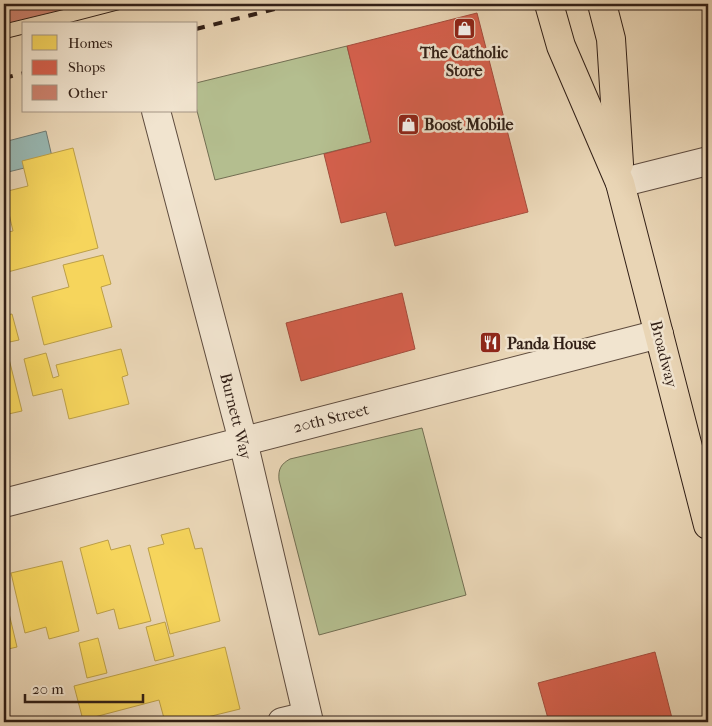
<svg xmlns="http://www.w3.org/2000/svg" width="712" height="726" viewBox="0 0 712 726" font-family="'IM FELL French Canon',serif">
	<style>
		.green { fill: #b4be8f; stroke: #726e52 }
		.water { fill: #98b8b3; stroke: #6f7b74 }
		.homes { fill: #f6d55c; stroke: #bb9e47 }
		.shops { fill: #d6604d; stroke: #a44c3c }
		.building { fill: #cc816d; stroke: #311f16 }
		.lines { fill: none; stroke-linecap: round; stroke-linejoin: round }
		.minor-casing { stroke: #5f4c3e; stroke-width: 30 }
		.major-casing { stroke: #311f16; stroke-width: 30 }
		.minor { stroke: #f1e4cf; stroke-width: 28 }
		.major { stroke: #e9d5b5; stroke-width: 28 }
		.tram { stroke: #311f16; stroke-width: 1 }
		.rail { stroke: #311f16; stroke-width: 4; stroke-dasharray: 9 9; stroke-linecap: butt }
		.labels { text-anchor: middle; dominant-baseline: central; stroke-width: 5; stroke-linejoin: round; paint-order: stroke }
		.poi-label { font-size: 16px; font-weight: bold; fill: #311f16; stroke: #f1e4cf; text-anchor: start }
		.street-label { font-size: 16px; fill: #311f16; stroke: #f1e4cf }
	</style>
	<rect width="100%" height="100%" fill="#e9d5b5"/>
	<filter id="stains"><feTurbulence type="fractalNoise" baseFrequency=".004" numOctaves="4"/><feColorMatrix values="0 0 0 0 .2 0 0 0 0 .09 0 0 0 0 .02 0 0 0 .5 -.17"/></filter>
	<radialGradient id="worn" r=".72"><stop offset=".6" stop-color="#630" stop-opacity="0"/><stop offset="1" stop-color="#630" stop-opacity=".3"/></radialGradient>
	<g class="green">
		<polygon points="347,46 371,142 215,180 196,107 196,83"/>
		<path d="M422,428l44,167 -147,40 -40,-155c-1,-11 2,-16 11,-21z"/>
	</g>
	<polygon class="water" points="46,131 53,161 4,173 4,142"/>
	<g class="homes">
		<polygon points="73,148 98,248 4,273 4,233 13,231 4,192 28,186 22,161"/>
		<polygon points="103,255 111,284 101,287 112,327 44,345 32,297 69,287 63,265"/>
		<polygon points="4,304 7,315 12,314 19,340 5,343 22,411 4,415"/>
		<polygon points="121,349 128,375 122,377 129,404 69,419 62,389 33,396 24,359 46,353 53,378 59,376 56,365"/>
		<polygon points="189,528 195,549 202,548 220,621 170,634 148,548 164,544 161,535"/>
		<polygon points="108,540 111,550 130,545 151,621 119,629 114,609 97,614 80,548"/>
		<polygon points="62,561 79,631 49,639 46,627 25,633 11,573"/>
		<polygon points="4,592 17,647 4,650"/>
		<polygon points="165,622 174,656 155,661 146,627"/>
		<polygon points="98,638 107,673 87,678 79,643"/>
		<polygon points="225,647 240,709 187,722 165,722 159,700 83,720 74,686"/>
	</g>
	<g class="shops">
		<polygon points="477,13 528,212 395,246 386,212 341,223 324,154 371,142 347,46"/>
		<polygon points="708,232 708,252 704,233"/>
		<polygon points="402,293 415,349 301,381 286,323"/>
		<polygon points="655,652 673,722 549,722 538,683"/>
	</g>
	<polygon class="building" points="4,4 73,4 74,7 4,24"/>
	<g class="lines">
		<defs>
			<g id="minor">
				<polyline points="156,111 243,441 309,722"/>
				<polyline points="620,183 708,161"/>
				<polyline points="4,503 659,334"/>
				<polyline points="282,722 307,716"/>
			</g>
			<g id="major">
				<polyline points="549,4 561,46 620,183 708,525"/>
				<polyline points="602,4 611,39 619,164"/>
			</g>
		</defs>
		<use href="#minor" class="minor-casing"/>
		<use href="#major" class="major-casing"/>
		<use href="#minor" class="minor"/>
		<use href="#major" class="major"/>
		<g class="tram">
			<polyline points="64,24 141,4"/>
			<polyline points="4,39 24,34"/>
		</g>
		<g class="rail">
			<polyline points="196,29 295,4"/>
			<polyline points="4,78 24,73"/>
		</g>
	</g>
	<defs>
		<symbol id="shop-square" viewBox="-11 -11 22 22"><rect x="-9" y="-9" width="18" height="18" rx="4" fill="#8f2418" stroke="#f1e4cf"/><path d="M-5-2.5h2.3a2.7 3.5 0 0 1 5.4 0H5L5.5 6h-11ZM-1.5-2.5h3a1.5 2.3 0 0 0-3 0Z" fill="#fff"/></symbol>
		<symbol id="restaurant-square" viewBox="-11 -11 22 22"><rect x="-9" y="-9" width="18" height="18" rx="4" fill="#8f2418" stroke="#f1e4cf"/><path d="M-5-6h1v4h1v-4h1v4h1v-4h1v5L-1.5 .5V6h-2V.5L-5-1ZM5-6V6H3V1.5H1.5Q1.5-4 5-6Z" fill="#fff"/></symbol>
	</defs>
	<g fill-rule="evenodd">
		<use href="#shop-square" x="452" y="16" width="25" height="25"/>
		<use href="#shop-square" x="396" y="112" width="25" height="25"/>
		<use href="#restaurant-square" x="478" y="330" width="25" height="25"/>
	</g>
	<g class="labels">
		<g class="poi-label">
			<text x="464" y="52" text-anchor="middle">The Catholic<tspan x="464" dy="18">Store</tspan></text>
			<text x="424" y="124">Boost Mobile</text>
			<text x="507" y="343">Panda House</text>
		</g>
		<g class="street-label">
			<text transform="translate(664 354) rotate(76)">Broadway</text>
			<text transform="translate(236 416) rotate(76)">Burnett Way</text>
			<text transform="translate(331 418) rotate(-14)">20th Street</text>
		</g>
	</g>
	<rect width="712" height="726" fill="none" stroke="#e9d5b5" stroke-width="20"/>
	<rect x="5" y="5" width="702" height="716" fill="none" stroke="#311f16" stroke-width="2.5"/>
	<rect x="10" y="10" width="692" height="706" fill="none" stroke="#311f16"/>
	<rect x="22" y="22" width="175" height="90" fill="#f1e4cf" stroke="#a49585"/>
	<rect x="32" y="35" width="25" height="15" fill="#f6d55c" stroke="#a49585"/>
	<text x="68" y="48" font-size="15" fill="#311f16">Homes</text>
	<rect x="32" y="60" width="25" height="15" fill="#d6604d" stroke="#a49585"/>
	<text x="68" y="72" font-size="15" fill="#311f16">Shops</text>
	<rect x="32" y="85" width="25" height="15" fill="#cc816d" stroke="#a49585"/>
	<text x="68" y="98" font-size="15" fill="#311f16">Other</text>
	<path d="M25 694v8h118v-8" fill="none" stroke="#311f16" stroke-width="2.5"/>
	<text x="32" y="694" font-size="15" fill="#311f16" stroke="#f1e4cf" stroke-width="4" paint-order="stroke">20 m</text>
	<rect width="100%" height="100%" filter="url(#stains)"/>
	<rect width="100%" height="100%" fill="url(#worn)"/>
</svg>
